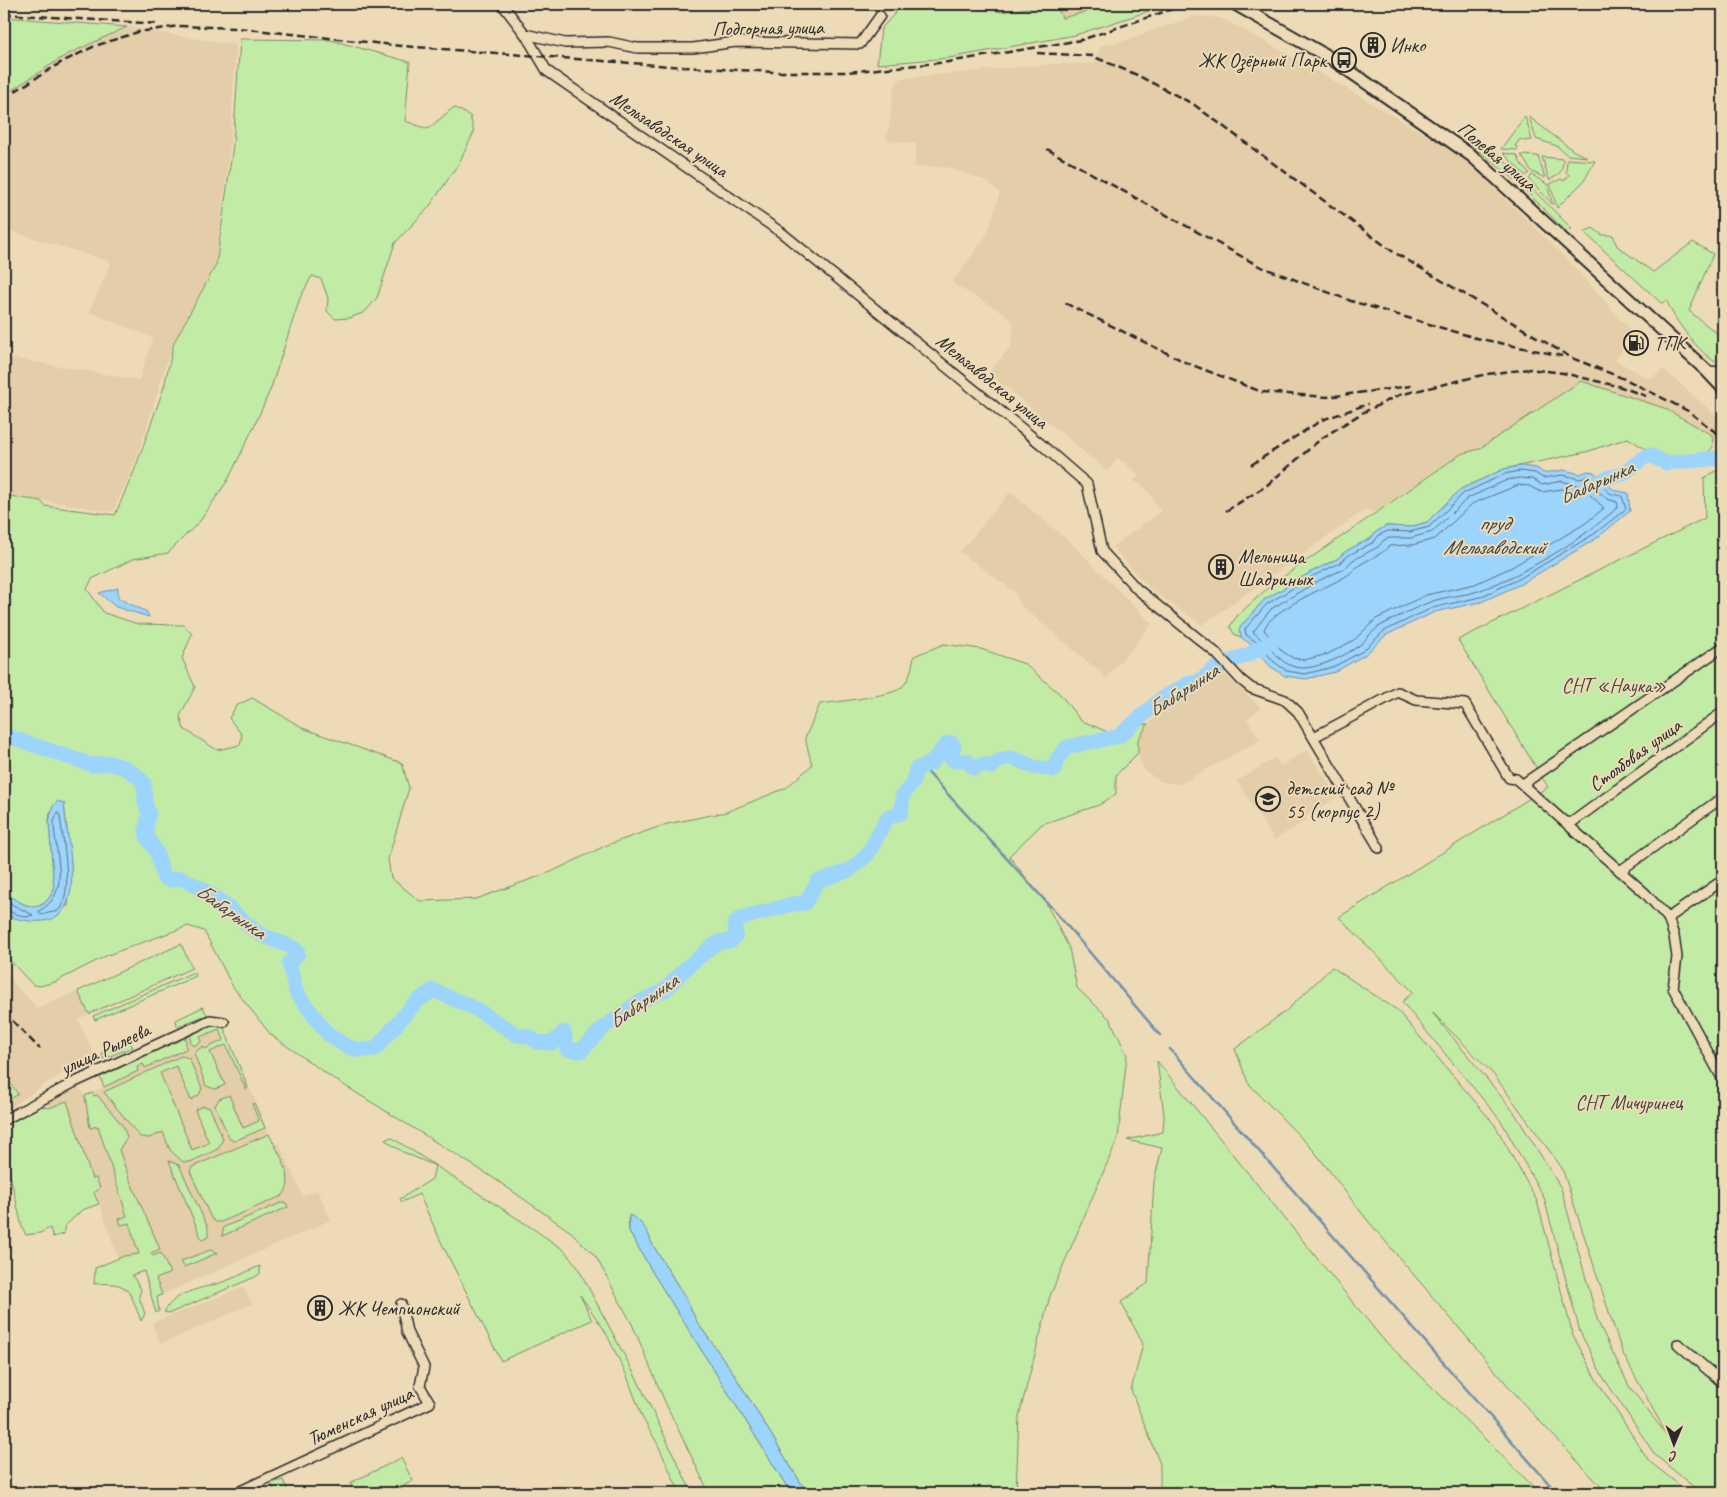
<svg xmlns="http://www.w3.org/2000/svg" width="1727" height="1497" viewBox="0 0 1727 1497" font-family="Caveat,sans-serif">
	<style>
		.built { fill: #e4cda9 }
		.green { fill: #c2eba6; stroke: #768b68; fill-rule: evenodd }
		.water { fill: #9dd4fc; stroke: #6f90a8 }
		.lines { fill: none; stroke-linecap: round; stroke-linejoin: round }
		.shore { stroke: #596f7f; stroke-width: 1 }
		.stream { stroke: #6f90a8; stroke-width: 2.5 }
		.river { stroke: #9dd4fc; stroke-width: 15 }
		.minor-casing { stroke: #2b2b2b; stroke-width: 12 }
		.tertiary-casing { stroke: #2b2b2b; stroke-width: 15 }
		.minor { stroke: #eddbb8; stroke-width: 9 }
		.tertiary { stroke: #eddbb8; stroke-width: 11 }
		.rail { stroke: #2b2b2b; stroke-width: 2.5; stroke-dasharray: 8 4; stroke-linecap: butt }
		.labels { text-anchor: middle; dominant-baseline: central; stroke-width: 4; stroke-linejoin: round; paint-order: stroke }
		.street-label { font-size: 20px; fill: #2b2b2b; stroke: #eddbb8 }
		.poi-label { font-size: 20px; fill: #2b2b2b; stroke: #eddbb8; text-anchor: start }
		.park-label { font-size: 20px; fill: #42483d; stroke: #eddbb8 }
		.water-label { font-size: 21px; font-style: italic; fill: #3c444a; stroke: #eddbb8 }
	</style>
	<rect width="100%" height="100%" fill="#eddbb8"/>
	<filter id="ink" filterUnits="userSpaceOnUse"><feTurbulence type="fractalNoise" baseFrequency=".02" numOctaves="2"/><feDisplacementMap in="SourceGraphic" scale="10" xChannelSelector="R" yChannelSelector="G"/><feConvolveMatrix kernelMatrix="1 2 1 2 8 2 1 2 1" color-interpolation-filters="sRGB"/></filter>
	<g filter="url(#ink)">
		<g class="built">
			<polygon points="1058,4 1117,4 1061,18"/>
			<polygon points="1195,16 1221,18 1279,49 1452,150 1471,165 1572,264 1635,336 1625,345 1615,360 1650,379 1664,369 1723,422 1723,445 1664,408 1479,449 1461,454 1374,512 1365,510 1202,625 1149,588 1112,547 1161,511 1145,487 1134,481 1139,475 1118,458 1107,471 989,373 1011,346 1014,324 1005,314 952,283 988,233 1000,192 986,181 946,167 915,167 916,144 887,140 894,88 901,78 1051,64 1094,64 1101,46 1126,40"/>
			<polygon points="4,17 127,27 236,45 230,146 215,265 173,342 137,458 113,512 4,494 4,357 139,380 153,338 89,312 111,262 4,229"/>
			<polygon points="1010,492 1072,544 1152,624 1107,678 1019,604 1016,593 960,552"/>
			<polygon points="1221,671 1261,708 1247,719 1260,740 1180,784 1161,782 1144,770 1138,753 1138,740 1148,724 1167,707"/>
			<polygon points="1307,750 1337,797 1305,817 1307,820 1274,840 1237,781 1275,758 1281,766"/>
			<polygon points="4,972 37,1008 78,991 89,1014 78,1020 96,1058 85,1063 82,1058 77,1066 48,1082 6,1111 4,1104 18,1093 5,1075 11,1071 4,1061"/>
			<polygon points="212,1024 224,1028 274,1145 279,1143 303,1196 317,1190 331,1220 157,1297 98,1126 139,1254 118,1259 66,1101 49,1108 46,1100 80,1088 85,1096 104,1087 100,1077"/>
			<polygon points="244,1287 252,1304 161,1344 152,1323"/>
		</g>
		<g class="green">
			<polygon points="903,4 976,4 1000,12 1056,4 1062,18 1117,4 1171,4 1075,35 949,58 877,64 881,29"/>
			<polygon points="4,17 127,27 66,55 4,95"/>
			<path d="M240,39l91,1 79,22 -5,59 23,8 26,-22 16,9 4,16 -15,31 -29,43 -35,37 -18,55 -12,14 -15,6 -15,1 -8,-8 1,-13 -7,-19 -9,-3 -12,22 -29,90 -14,32 -29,60 -28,41 -32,32 -35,6 -41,20 -5,10 17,24 34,11 46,1 8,9 -10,24 13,29 -15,29 4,13 33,21 23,-5 2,-10 -13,-17 7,-12 16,-8 53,31 97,34 7,25 -21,71 3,19 29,23 56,-2 75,-27 56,-27 60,-21 59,-12 60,-24 26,-23 -7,-27 15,-34c15,-2 71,-8 81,-16 9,-8 11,-21 13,-32l30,-12 37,5 44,15 35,30 20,26 30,13 14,-7 24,-2 -10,16v13l-22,22v19l-17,11 -57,19 -33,32 37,47 23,45 8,40 33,31 17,36 -9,83 -68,158 -31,120 -3,77h-209l-75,-122 -35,-49 -11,-23 -35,-57c-3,-14 -12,-17 -23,-24l1,13 24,42 138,220h-82l-44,-91 -33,-78 -36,-67 -25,-25 -79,-55 -158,-98 -63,-44 -38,-48 -29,-56 -16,-5 -80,29 -53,27 -15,4 -7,-1 -29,-31v-41l3,3 61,-10 3,-38 -7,-65 -14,10 -1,8 5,68c-12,28 -32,17 -50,2v-396l37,6 4,5 70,9 20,-46 29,-82 10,-45 42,-77 17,-120z"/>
			<polygon points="1525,116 1532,140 1524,141 1520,139 1515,146 1519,148 1517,150 1501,149"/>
			<polygon points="1529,117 1574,151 1587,157 1567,155 1557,146 1536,139"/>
			<polygon points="1466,130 1497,153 1572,229 1566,231 1514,179 1464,139 1463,135"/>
			<polygon points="1503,153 1517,155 1521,164 1529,173 1526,176"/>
			<polygon points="1521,155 1538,156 1545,178 1532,172"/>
			<path d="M1542,157l21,2c0,12 -3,16 -14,21z"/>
			<polygon points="1567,159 1595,161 1584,181 1557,208 1550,184 1561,179 1564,181 1569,175 1566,172"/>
			<polygon points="1532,175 1547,184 1553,205 1529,179"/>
			<path d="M1593,228l9,7h11l4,11 36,26 40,-30 20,12 -24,57 30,24 4,-4v34c-17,-2 -51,-47 -56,-64l-6,2 -77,-71z"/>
			<polygon points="1581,381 1664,408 1712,435 1713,447 1707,454 1667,459 1650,452 1628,438 1586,452 1504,469 1461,489 1427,522 1410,527 1386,526 1376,532 1372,538 1346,551 1337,559 1311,572 1264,600 1241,626 1241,637 1234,634 1230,626 1237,616 1270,586 1461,454 1479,449"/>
			<path d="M1723,467v1026h-22l-46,-38 -52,-78 -23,-45 -36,-134 -43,-77 -99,-119 11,-10 -74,-75 209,-130 -90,-147 247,-122 -1,-40zM1431,1011l63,64 68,93 60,184 46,85 -39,-51 -31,-64 -37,-134 -47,-76z"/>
			<polygon points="181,944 192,968 89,1014 78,991"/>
			<polygon points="1332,967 1397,1010 1495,1125 1537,1201 1573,1335 1597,1381 1649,1461 1689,1493 1607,1493 1522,1402 1368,1221 1314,1151 1248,1083 1235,1049 1287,1010"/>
			<polygon points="194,972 196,976 95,1020 93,1016"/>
			<polygon points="203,1007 207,1015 177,1026 176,1020"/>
			<polygon points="212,1024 224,1028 248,1088 246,1089 226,1045 210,1052 225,1085 215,1089 206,1086 194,1053 203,1046 205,1049 224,1040 219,1029 200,1037 201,1042 193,1046 191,1044 190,1035"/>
			<polygon points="186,1036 186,1049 145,1068 143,1064 137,1067 138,1071 104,1087 100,1077"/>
			<polygon points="129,1040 133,1047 103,1059 102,1052"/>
			<polygon points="181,1056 189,1058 202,1088 199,1095 191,1100 176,1066 160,1073 192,1150 209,1143 195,1110 203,1106 210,1108 223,1139 218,1149 190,1162 183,1162 170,1150 163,1132 149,1138 140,1137 104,1092"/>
			<polygon points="4,1061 11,1071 5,1076 18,1094 4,1104"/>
			<polygon points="1157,1061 1381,1337 1540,1493 1160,1493 1160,1464 1131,1390 1143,1344 1121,1302 1148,1283 1154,1181 1162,1148 1127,1140 1163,1132 1164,1115"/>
			<path d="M92,1093l2,3 3,-1 26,31 4,11 -8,13 10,28 31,71 -9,4 2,3 8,-3 9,20 -14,6 6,16 -5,2 2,14 -3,2 -12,-42 -12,4 9,14 -2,8 6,17 -4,7c-12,-31 -11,-40 -47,-37l1,-16 29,-12 15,-2 -10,-31 -8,2 -2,-6 8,-3 -29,-90 -8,2 -5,-32z"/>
			<polygon points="229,1095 243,1128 259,1121 252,1104 254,1103 265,1128 234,1141 230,1139 215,1106 219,1099"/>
			<polygon points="67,1101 92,1179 96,1178 100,1188 94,1193 99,1204 82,1210 64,1227 64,1234 53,1237 50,1228 40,1233 26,1235 22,1227 9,1171 6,1164 4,1165 4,1126 42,1106 49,1108"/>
			<path d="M269,1134c8,17 29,46 13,62l-61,26h-5l-5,-4 -21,-47 2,-4z"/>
			<polygon points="391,1137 529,1226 564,1250 577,1266 638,1381 692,1493 680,1493 657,1443 642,1417 627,1376 605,1331 580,1295 592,1320 501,1361 442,1244 419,1194 402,1202 400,1199 432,1179 435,1166 403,1152 385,1140"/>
			<polygon points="169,1161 179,1165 208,1228 208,1237 202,1240"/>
			<polygon points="281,1203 286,1203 288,1207 222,1236 224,1227"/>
			<polygon points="210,1250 217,1253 184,1267 181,1261"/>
			<path d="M260,1266v8l-5,3 -85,36 -6,-1c12,-22 38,-23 59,-30 12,-4 24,-11 37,-16z"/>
			<polygon points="401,1458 413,1481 388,1493 355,1493 350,1483"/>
			<polygon points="283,1480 289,1493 275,1493 271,1483"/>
		</g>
		<g class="water">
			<polygon points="1521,466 1537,468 1543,473 1564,470 1580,474 1588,471 1594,472 1614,490 1628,493 1630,511 1597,538 1521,584 1481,602 1435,612 1386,635 1366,654 1335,672 1306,679 1285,676 1270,666 1254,647 1242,638 1239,631 1241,626 1264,600 1311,572 1337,559 1346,551 1371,538 1376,532 1386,526 1410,527 1427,522 1461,489 1504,469"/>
			<polygon points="118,588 118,598 147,612 149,617 116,607 99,593"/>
			<path d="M58,801l6,2c4,53 33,141 -57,113l-3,-3v-22c18,15 38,27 50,-2l-5,-68 4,-15z"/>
			<path d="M629,1215c11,4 19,15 22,27l35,57 11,23 35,49 75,122h-16l-138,-220 -24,-42z"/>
		</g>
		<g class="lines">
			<g class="shore">
				<polygon points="1520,471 1535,473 1543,478 1563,475 1580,479 1591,476 1611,494 1622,496 1626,509 1594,534 1519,579 1480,597 1432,608 1384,631 1363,651 1333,667 1305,674 1287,671 1274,662 1258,643 1246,635 1245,629 1267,604 1313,576 1340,563 1349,555 1374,542 1379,535 1388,531 1410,532 1429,527 1464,493 1505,474"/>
				<path d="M1520,478l12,1 10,6 20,-4 18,5 9,-3 18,16 10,3 1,5c-36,33 -93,67 -140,84 -15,5 -32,5 -48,11 -16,6 -33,15 -48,23 -9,4 -15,14 -22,20 -15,11 -38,22 -56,23 -23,1 -35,-24 -51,-36l18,-23 45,-27 28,-13 9,-9 25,-13 6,-7 5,-2h22l21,-6 36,-34 39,-18z"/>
				<path d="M1519,485l10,1 12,6 21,-3 25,3 17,16 -18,15 -74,44 -37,17 -49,11 -50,24 -22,21 -26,14 -24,6 -11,-2 -10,-6 -19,-22c6,-21 65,-43 84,-55 5,-4 9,-9 15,-12 9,-6 19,-8 26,-17l23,-1 23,-6 37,-35z"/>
				<path d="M58,813l2,2c2,24 15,77 -2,96l-18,4 -1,-4c34,-18 15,-58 15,-89z"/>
				<polyline points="4,898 13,905 33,915 26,917 4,910"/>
			</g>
			<g class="stream">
				<polyline points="922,766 1052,908 1160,1035"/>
				<polyline points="1170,1049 1557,1493"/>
			</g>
			<g class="river">
				<polyline points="1585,488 1610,477 1623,474 1642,459 1650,455 1666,463 1720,458"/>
				<path d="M4,735l88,30 18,-2 13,4 13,8 8,8 1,20 4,10 -3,17 2,9 9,14 7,25 7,2 9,-2 21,10 16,10 33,29 12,8 32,13 4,5 -9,10 7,29 31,41 17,12 13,5 18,-1 41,-47 17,-12 43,19 41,26 11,1 9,6 15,1 12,-11 3,17 14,2 22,-23 36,-26 26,-12 19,-20 27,-23 8,-5 12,-1 5,-6 -1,-12 4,-4 53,-15 13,-1 13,-22 32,-11 18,-16 19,-36 14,-5 2,-18 10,-13 3,-13 14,-5 18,-21h4l2,3 -3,12 3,3h13l7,7 10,-4 7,3c4,-2 6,-6 10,-7 14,-7 25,7 38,8 6,0 9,0 15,2l3,-11 10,-12 52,-11 41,-36 29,-17 10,-2 18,-14 33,-13 25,-14"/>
			</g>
			<defs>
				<g id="minor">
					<polyline points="502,4 525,34 547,71 782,233 1042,445 1087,484 1102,551 1137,589 1216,653 1241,680 1251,688 1285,700 1298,712 1379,848"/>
					<polyline points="525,34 565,43 609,42 637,48 693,48 736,42 860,44 880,16"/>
					<polyline points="1707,371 1723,372"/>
					<polyline points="1314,737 1398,692 1416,700 1465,704 1509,778 1516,779 1645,893 1668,918 1674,936 1677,957 1673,988 1723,1080"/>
					<polyline points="1523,784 1723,647"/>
					<polyline points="1566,822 1571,823 1723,712"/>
					<polyline points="1620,871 1723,797"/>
					<polyline points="1668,918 1723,880"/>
					<polyline points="4,1120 73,1083 210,1020 224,1022"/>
					<polyline points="1678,1344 1723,1383"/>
					<polyline points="1715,1377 1723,1367"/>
					<polyline points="236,1493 430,1403 420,1386 424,1367 407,1332 401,1304"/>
				</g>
				<polyline id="tertiary" points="1235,4 1332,59 1472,156 1707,371 1723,388"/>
			</defs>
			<use href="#minor" class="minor-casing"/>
			<use href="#tertiary" class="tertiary-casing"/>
			<use href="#minor" class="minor"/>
			<use href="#tertiary" class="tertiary"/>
			<g class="rail">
				<polyline points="4,14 159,24"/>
				<polyline points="1037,53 1092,56 1137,75 1193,104 1392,251 1572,358 1627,380 1688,411 1723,438"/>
				<polyline points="4,98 62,62 95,46 138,32 179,26 238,28 402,46 684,67 775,72 847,72 948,62 1081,40 1187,4"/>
				<polyline points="1047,149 1259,266 1351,301 1476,338 1562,356"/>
				<polyline points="1065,303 1187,363 1262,392 1327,397 1411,386"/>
				<polyline points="1251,465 1322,420 1368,404"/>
				<polyline points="1226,511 1266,486 1322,438 1362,413 1399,395 1487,374 1529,369 1563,373 1621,387 1646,396"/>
				<polyline points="4,1012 40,1049"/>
			</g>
		</g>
	</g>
	<defs>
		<symbol id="building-ring" viewBox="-11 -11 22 22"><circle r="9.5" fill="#eddbb8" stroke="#2b2b2b" stroke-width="1.5"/><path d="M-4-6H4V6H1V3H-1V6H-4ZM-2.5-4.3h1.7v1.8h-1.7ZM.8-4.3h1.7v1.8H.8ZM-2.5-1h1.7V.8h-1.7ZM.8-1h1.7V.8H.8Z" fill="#2b2b2b"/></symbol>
		<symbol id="bus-ring" viewBox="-11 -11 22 22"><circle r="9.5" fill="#eddbb8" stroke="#2b2b2b" stroke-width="1.5"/><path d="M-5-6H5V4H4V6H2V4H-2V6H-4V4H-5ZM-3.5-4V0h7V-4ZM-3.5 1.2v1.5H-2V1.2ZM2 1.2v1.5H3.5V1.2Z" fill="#2b2b2b"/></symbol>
		<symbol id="fuel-ring" viewBox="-11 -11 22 22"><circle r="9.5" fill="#eddbb8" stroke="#2b2b2b" stroke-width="1.5"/><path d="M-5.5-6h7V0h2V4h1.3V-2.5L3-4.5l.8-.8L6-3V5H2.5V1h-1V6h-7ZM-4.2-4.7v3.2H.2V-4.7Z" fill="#2b2b2b"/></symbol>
		<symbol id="school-ring" viewBox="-11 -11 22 22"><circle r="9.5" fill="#eddbb8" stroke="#2b2b2b" stroke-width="1.5"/><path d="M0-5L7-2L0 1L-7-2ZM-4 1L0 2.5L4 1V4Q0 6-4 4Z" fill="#2b2b2b"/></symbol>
	</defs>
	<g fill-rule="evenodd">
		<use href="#building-ring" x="1359" y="31" width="28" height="28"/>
		<use href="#bus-ring" x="1330" y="46" width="28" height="28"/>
		<use href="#fuel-ring" x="1622" y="329" width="28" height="28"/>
		<use href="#building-ring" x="1207" y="553" width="28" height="28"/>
		<use href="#school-ring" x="1254" y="785" width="28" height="28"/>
		<use href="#building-ring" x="306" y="1294" width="28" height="28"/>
	</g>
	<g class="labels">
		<g class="street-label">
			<text transform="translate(768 28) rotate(-1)">Подгорная улица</text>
			<text transform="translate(669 134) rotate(34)">Мельзаводская улица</text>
			<text transform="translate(1497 156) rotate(40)">Полевая улица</text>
			<text transform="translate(992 381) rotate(39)">Мельзаводская улица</text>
			<text transform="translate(1635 755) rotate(-36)">Столбовая улица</text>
			<text transform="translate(105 1049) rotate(-25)">улица Рылеева</text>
			<text transform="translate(360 1416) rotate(-25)">Тюменская улица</text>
		</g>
		<g class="poi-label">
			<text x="1390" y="45">Инко</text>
			<text x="1326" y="60" text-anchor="end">ЖК Озёрный Парк</text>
			<text x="1654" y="343">ТПК</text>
			<text x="1238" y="556">Мельница<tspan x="1238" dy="23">Шадриных</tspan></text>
			<text x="1286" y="788">детский сад №<tspan x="1286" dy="23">55 (корпус 2)</tspan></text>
			<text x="338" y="1308">ЖК Чемпионский</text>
		</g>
		<g class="park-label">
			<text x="1614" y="685">СНТ «Наука»</text>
			<text x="1629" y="1102">СНТ Мичуринец</text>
		</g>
		<g class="water-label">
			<text transform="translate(1596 482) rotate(-24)">Бабарынка</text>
			<text x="1494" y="523">пруд<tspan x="1494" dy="24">Мельзаводский</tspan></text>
			<text transform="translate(1183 690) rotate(-33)">Бабарынка</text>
			<text transform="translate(231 911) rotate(35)">Бабарынка</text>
			<text transform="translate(643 1001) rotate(-35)">Бабарынка</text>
		</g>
	</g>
	<rect width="1727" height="1497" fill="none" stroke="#eddbb8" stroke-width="20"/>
	<rect x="10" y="10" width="1707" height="1477" fill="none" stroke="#2b2b2b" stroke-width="2" filter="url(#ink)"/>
	<g transform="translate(1674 1444) rotate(181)" stroke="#eddbb8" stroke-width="4" paint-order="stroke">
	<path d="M0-4L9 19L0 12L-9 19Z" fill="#2b2b2b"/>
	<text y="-8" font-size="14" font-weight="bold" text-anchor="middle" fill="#2b2b2b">С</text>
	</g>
</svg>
